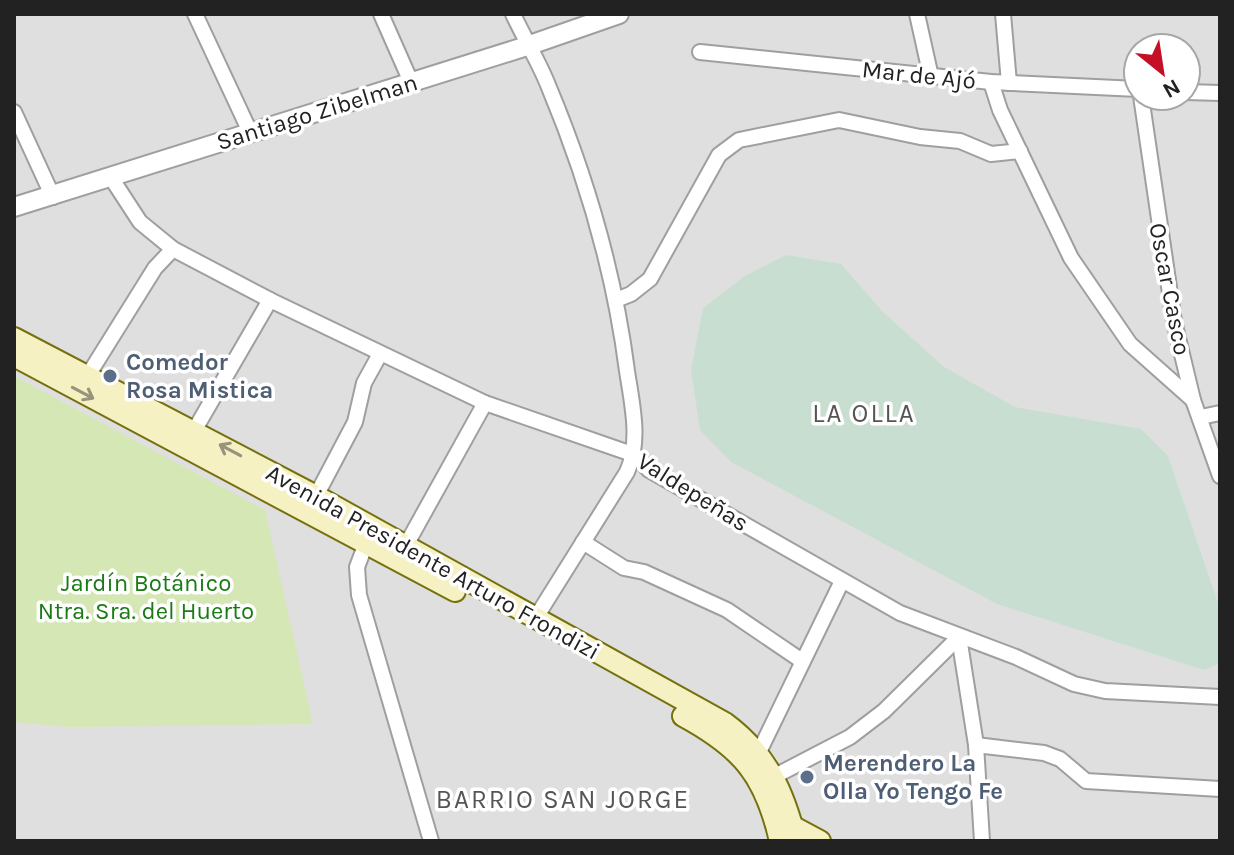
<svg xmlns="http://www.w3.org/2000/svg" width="1234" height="855" viewBox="0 0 1234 855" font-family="Karla,sans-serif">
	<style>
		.residential { fill: #e0dfdf; fill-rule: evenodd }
		.grass { fill: #d4e7b4 }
		.wetland { fill: #c8ded1 }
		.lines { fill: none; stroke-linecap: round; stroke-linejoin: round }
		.minor-casing { stroke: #9f9f9f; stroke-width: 18 }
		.tertiary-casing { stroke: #9f9f9f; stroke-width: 22 }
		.secondary-casing { stroke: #74710e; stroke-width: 24 }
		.minor { stroke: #fff; stroke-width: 14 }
		.tertiary { stroke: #fff; stroke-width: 18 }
		.secondary { stroke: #f6f1c3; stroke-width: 20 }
		.oneway { stroke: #97947b }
		.service-dot { fill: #5c6f8a; stroke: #fff; stroke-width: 3 }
		.labels { text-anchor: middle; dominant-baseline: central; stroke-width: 7; stroke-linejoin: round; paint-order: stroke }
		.street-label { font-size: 24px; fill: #222; stroke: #fff }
		.service-label { font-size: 24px; font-weight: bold; fill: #4e5e75; stroke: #fff; text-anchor: start }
		.park-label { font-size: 24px; fill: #1a7b15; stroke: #fff }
		.neighbourhood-label { font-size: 26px; letter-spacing: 2px; fill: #555; stroke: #fff }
	</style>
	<rect width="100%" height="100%" fill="#f1eee9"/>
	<path class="residential" d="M14,14h1206v827h-1206zM1138,48h48v48h-48z"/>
	<polygon class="grass" points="14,376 265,510 313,724 71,727 14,722"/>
	<polygon class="wetland" points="786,255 841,264 883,312 944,367 1015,407 1141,429 1168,456 1220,609 1220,663 1204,670 997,604 731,462 700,430 691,370 703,308 745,276"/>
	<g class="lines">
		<defs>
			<g id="minor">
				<polyline points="195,14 250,132"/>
				<polyline points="381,14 411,82"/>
				<path d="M513,14c11,24 25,46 35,71 39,93 66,185 79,286 5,33 14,70 0,101l-92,147"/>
				<polyline points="917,14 931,77"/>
				<polyline points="1003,14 1009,83"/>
				<polyline points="700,52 991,82 1138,89"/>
				<polyline points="991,82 1000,110 1071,258 1130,344 1193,400"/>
				<polyline points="1186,92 1220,93"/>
				<polyline points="1141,96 1174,321 1193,400 1220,476"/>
				<polyline points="14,112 53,197"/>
				<polyline points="112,179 140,222 173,249 270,300 485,403 635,455 649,470 900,613 1016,657 1074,684 1105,691 1220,697"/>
				<polyline points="616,300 631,294 650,279 719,155 739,140 839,120 920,137 960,141 991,154 1020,151"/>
				<polyline points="87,377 155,268 173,249"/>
				<polyline points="1201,417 1220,413"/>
				<polyline points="194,431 270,300"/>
				<polyline points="316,496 355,422 364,383 380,354"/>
				<polyline points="368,538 357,567 359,595 431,841"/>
				<polyline points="583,542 624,568 644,572 727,610 802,661"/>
				<polyline points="405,547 485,403"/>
				<polyline points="959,637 976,745 982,841"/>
				<polyline points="976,745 1044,753 1060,759 1086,781 1220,789"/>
				<polyline points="759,752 842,581"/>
				<polyline points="775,776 850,737 884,711 959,637"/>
			</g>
			<polyline id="tertiary" points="14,207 527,46 619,14"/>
			<g id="secondary">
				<path d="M14,338l302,158 409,227c42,31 59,69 71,118"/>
				<polyline points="14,356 455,591"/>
				<path d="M683,716c59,32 82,59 97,125"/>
				<polyline points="792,826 820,841"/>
			</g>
		</defs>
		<use href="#minor" class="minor-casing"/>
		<use href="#tertiary" class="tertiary-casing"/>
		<use href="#secondary" class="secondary-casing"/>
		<use href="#minor" class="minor"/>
		<use href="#tertiary" class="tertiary"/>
		<use href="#secondary" class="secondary"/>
	</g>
	<defs><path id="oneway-shaft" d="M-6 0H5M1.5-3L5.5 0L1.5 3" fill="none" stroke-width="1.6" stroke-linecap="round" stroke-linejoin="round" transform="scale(2)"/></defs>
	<g class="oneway">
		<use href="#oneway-shaft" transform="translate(83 393) rotate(28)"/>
		<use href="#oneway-shaft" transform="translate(230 450) rotate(-152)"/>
	</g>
	<g class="service-dot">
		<circle cx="110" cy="376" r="8"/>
		<circle cx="807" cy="777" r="8"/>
	</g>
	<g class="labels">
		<g class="street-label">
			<text transform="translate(919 75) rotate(6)">Mar de Ajó</text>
			<text transform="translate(317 112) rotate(-17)">Santiago Zibelman</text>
			<text transform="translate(1170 289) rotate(79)">Oscar Casco</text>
			<text transform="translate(693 492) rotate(32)">Valdepeñas</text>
			<text transform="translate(433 562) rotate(29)">Avenida Presidente Arturo Frondizi</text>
		</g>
		<g class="service-label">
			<text x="126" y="362">Comedor<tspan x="126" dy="28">Rosa Mistica</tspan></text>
			<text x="823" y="763">Merendero La<tspan x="823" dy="28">Olla Yo Tengo Fe</tspan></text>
		</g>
		<g class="park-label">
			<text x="146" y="583">Jardín Botánico<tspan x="146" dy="28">Ntra. Sra. del Huerto</tspan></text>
		</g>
		<g class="neighbourhood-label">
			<text x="864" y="413">LA OLLA</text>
			<text x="563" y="799">BARRIO SAN JORGE</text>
		</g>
	</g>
	<rect width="1234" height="855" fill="none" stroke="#222222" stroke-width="32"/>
	<g transform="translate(1162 72) rotate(150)"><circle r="38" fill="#ffffff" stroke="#a7a7a7" stroke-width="2"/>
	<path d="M0-6L14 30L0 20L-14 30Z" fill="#c40f27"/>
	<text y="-12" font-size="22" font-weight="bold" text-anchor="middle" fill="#222222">N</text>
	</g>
</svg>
